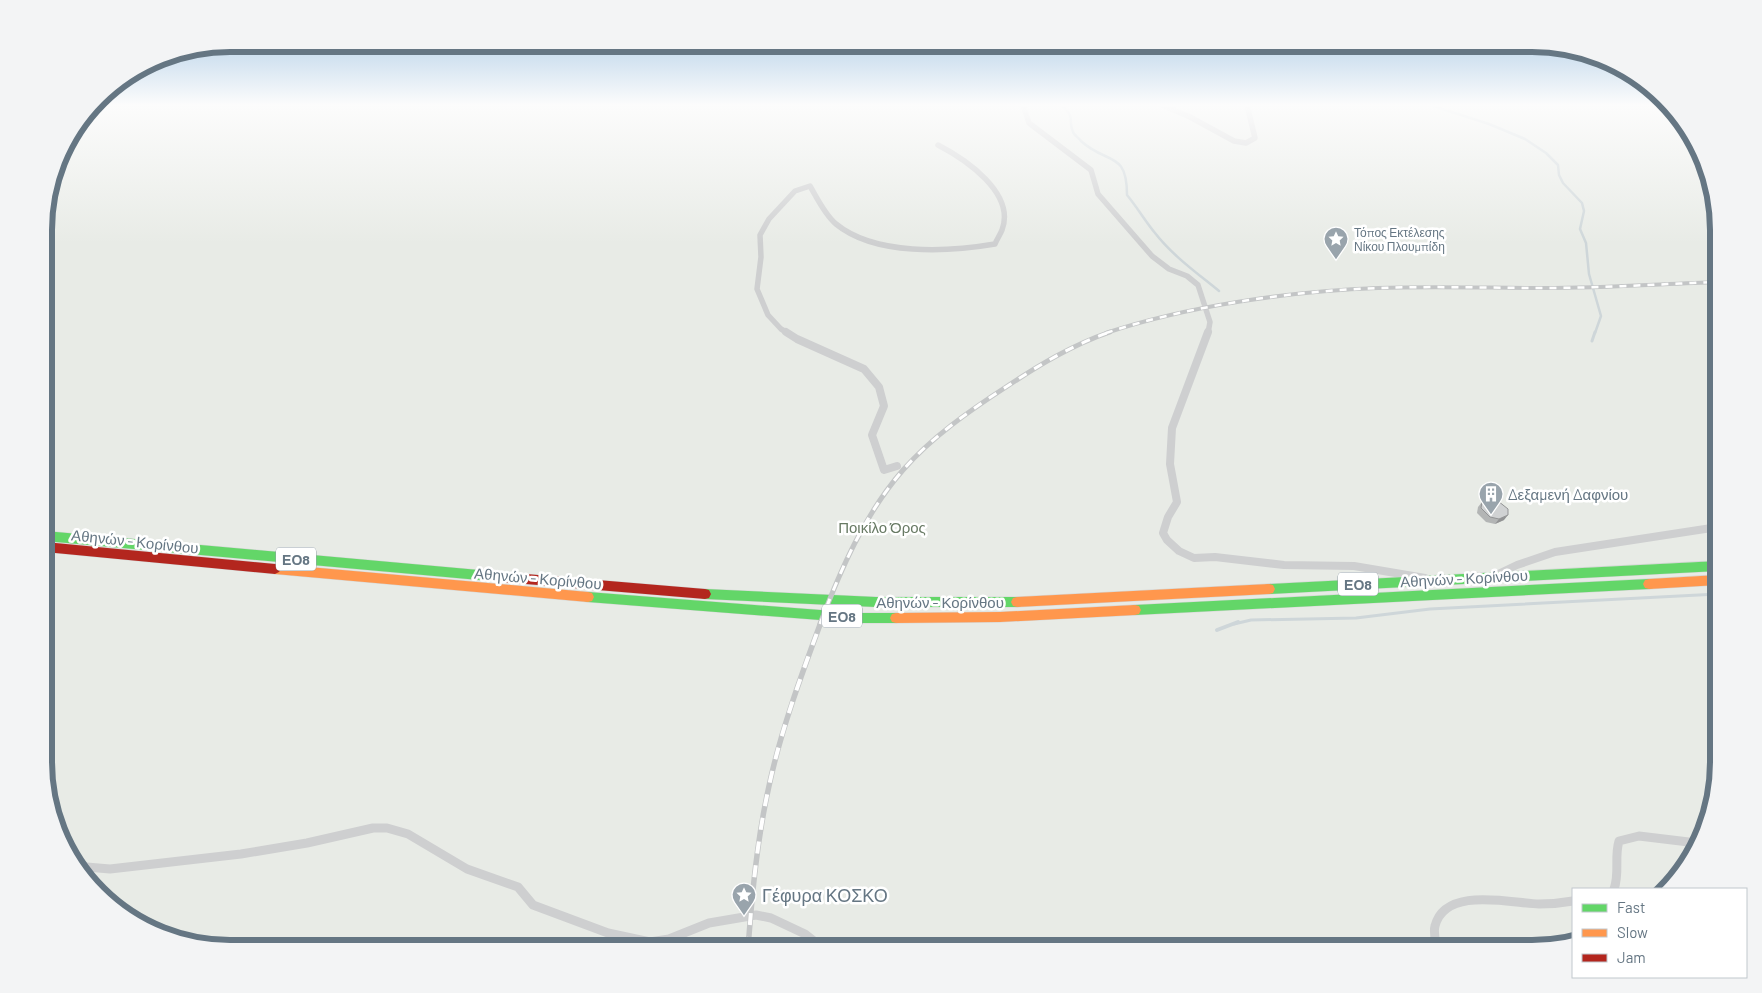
<svg xmlns="http://www.w3.org/2000/svg" width="1762" height="993" viewBox="0 0 1762 993" font-family="Barlow,sans-serif">
	<style>
		.green { fill: #e8ebe6 }
		.lines { fill: none; stroke-linecap: round; stroke-linejoin: round }
		.stream-far2 { stroke: #ced6d9; stroke-width: 2.5 }
		.stream-far1 { stroke: #ced6d9; stroke-width: 3 }
		.stream { stroke: #ced6d9; stroke-width: 4 }
		.fast-casing { stroke: #d5d6d6; stroke-width: 1 }
		.slow-casing { stroke: #d5d6d6; stroke-width: 1 }
		.jam-casing { stroke: #d5d6d6; stroke-width: 1 }
		.street-far2 { stroke: #cecfd0; stroke-width: 5.5 }
		.street-far1 { stroke: #cecfd0; stroke-width: 8 }
		.street { stroke: #cecfd0; stroke-width: 9 }
		.fast { fill: #63d668; fill-rule: evenodd }
		.slow { fill: #ff974d; fill-rule: evenodd }
		.jam { fill: #b3261e; fill-rule: evenodd }
		.rail-far2-casing { stroke: #c3c5c6; stroke-width: 4 }
		.rail-far1-casing { stroke: #c3c5c6; stroke-width: 5 }
		.rail-casing { stroke: #c3c5c6; stroke-width: 5.5 }
		.rail-far2 { stroke: #fff; stroke-width: 2.5; stroke-dasharray: 7; stroke-linecap: butt }
		.rail-far1 { stroke: #fff; stroke-width: 3; stroke-dasharray: 9; stroke-linecap: butt }
		.rail { stroke: #fff; stroke-width: 4; stroke-dasharray: 12; stroke-linecap: butt }
		.wall { fill: #b3b5b5 }
		.shaded-wall { fill: #929394 }
		.building { fill: #d0d2d3; stroke: #929394 }
		.labels { text-anchor: middle; dominant-baseline: central; stroke-width: 5; stroke-linejoin: round; paint-order: stroke }
		.far-poi-label { font-size: 12px; fill: #657683; stroke: #fff; text-anchor: start }
		.shield { fill: #fff; stroke: #939fa8; stroke-width: 1 }
		.shield-label { font-size: 14px; font-weight: bold; fill: #657683 }
		.poi-label { font-size: 15px; fill: #657683; stroke: #fff; text-anchor: start }
		.park-label { font-size: 15px; fill: #687a64; stroke: #fff }
		.street-label { font-size: 15px; fill: #657683; stroke: #fff }
		.near-poi-label { font-size: 18px; fill: #657683; stroke: #fff; text-anchor: start }
		.rim { fill: none; stroke: #657683; stroke-width: 6 }
	</style>
	<rect width="100%" height="100%" fill="#f9f9f9"/>
	<polygon class="green" points="95,105 1664,105 1687,127 1708,170 1718,218 1718,775 1693,856 1668,889 1573,889 1573,940 1544,949 230,949 182,943 137,924 75,867 45,787 45,206 63,147"/>
	<g class="lines">
		<g class="stream-far2">
			<path d="M1061,105c16,14 6,13 12,27 1,3 6,6 8,9 26,24 46,9 46,54 10,12 18,26 28,38 18,23 42,40 64,58"/>
			<polyline points="1430,105 1489,124 1525,139 1546,153 1558,165 1559,175 1563,183 1582,203 1584,211 1580,229 1586,243 1589,274 1601,316 1595,333"/>
		</g>
		<g class="stream-far1">
			<polyline points="1592,341 1595,332"/>
			<polyline points="1234,624 1251,620 1356,618 1430,609 1718,594"/>
		</g>
		<polyline class="stream" points="1217,630 1238,622"/>
		<defs>
			<g id="fast">
				<polygon points="45,531 501,572 505,573 507,577 505,581 501,582 45,541"/>
				<polygon points="1718,561 1718,571 1269,594 1265,593 1263,589 1265,585 1269,584"/>
				<polygon points="1649,579 1653,580 1655,584 1653,588 1649,589 1135,615 1131,614 1129,610 1131,606 1135,605"/>
				<polygon points="705,589 876,597 1017,597 1021,598 1023,602 1021,606 1017,607 876,607 705,599 701,598 699,594 701,590"/>
				<polygon points="588,592 859,613 896,613 900,614 902,618 900,622 896,623 859,623 588,602 584,601 582,597 584,593"/>
			</g>
			<g id="slow">
				<polygon points="275,564 588,592 592,593 594,597 592,601 588,602 275,574 271,572 269,569 271,566"/>
				<polygon points="1718,575 1718,585 1649,589 1645,588 1643,584 1645,580 1649,579"/>
				<polygon points="1269,584 1273,585 1275,589 1273,593 1269,594 1017,607 1013,606 1011,602 1013,598 1017,597"/>
				<polygon points="1135,605 1139,606 1141,610 1139,614 1135,615 1000,622 896,623 892,622 890,618 892,614 896,613 1000,612"/>
			</g>
			<g id="jam">
				<polygon points="45,542 275,564 279,566 281,569 279,572 275,574 45,552"/>
				<polygon points="501,572 705,589 709,590 711,594 709,598 705,599 501,582 497,581 495,577 497,573"/>
			</g>
		</defs>
		<use href="#fast" class="fast-casing"/>
		<use href="#slow" class="slow-casing"/>
		<use href="#jam" class="jam-casing"/>
		<g class="street-far2">
			<polyline points="1023,105 1029,123 1091,170 1098,194 1152,256 1169,269 1187,276 1198,285 1210,322 1208,333"/>
			<polyline points="1162,105 1190,117 1234,141 1246,143 1255,138 1247,105"/>
			<path d="M788,333l-7,-4 -13,-14 -11,-26 4,-32 -1,-22 9,-16 26,-28 15,-5c7,12 15,29 26,38 39,32 112,28 159,20 2,-5 5,-9 7,-14 14,-37 -37,-71 -64,-85"/>
		</g>
		<g class="street-far1">
			<polyline points="786,332 797,339 864,369 879,387 884,406 872,435 884,470 897,466"/>
			<polyline points="1208,332 1172,428 1170,464 1177,502 1168,517 1163,533 1167,540 1179,551 1194,558 1215,557 1284,565 1354,566 1425,578"/>
			<polyline points="1494,576 1517,565 1555,552 1718,527"/>
		</g>
		<g class="street">
			<polyline points="75,866 110,869 241,854 307,843 373,828 387,828 408,834 467,869 518,887 533,905 608,933 650,942 669,939 709,923 756,915 771,918 805,934 824,949"/>
			<path d="M1614,889c6,-16 0,-32 5,-48l20,-5 58,7"/>
			<path d="M1437,949c-1,-7 -4,-16 -2,-23 10,-40 75,-23 104,-22 11,0 23,-1 34,-3"/>
		</g>
		<use href="#fast" class="fast"/>
		<use href="#slow" class="slow"/>
		<use href="#jam" class="jam"/>
		<defs>
			<path id="rail-far2" d="M1106,333c81,-27 186,-42 272,-45 55,-2 111,0 166,0 58,0 116,-4 174,-6"/>
			<path id="rail-far1" d="M820,624c21,-55 44,-109 83,-154 29,-33 66,-59 103,-83 33,-22 66,-42 104,-55"/>
			<path id="rail" d="M748,949c4,-55 9,-109 21,-163 12,-56 32,-110 52,-164"/>
		</defs>
		<use href="#rail-far2" class="rail-far2-casing"/>
		<use href="#rail-far1" class="rail-far1-casing"/>
		<use href="#rail" class="rail-casing"/>
		<use href="#rail-far2" class="rail-far2"/>
		<use href="#rail-far1" class="rail-far1"/>
		<use href="#rail" class="rail"/>
	</g>
	<polygon class="wall" points="1482,502 1504,520 1495,524 1486,522 1477,513 1478,507"/>
	<polygon class="shaded-wall" points="1508,515 1504,520 1495,524 1499,519"/>
	<polygon class="building" points="1489,499 1498,501 1508,509 1508,515 1499,519 1490,517 1481,508 1482,502"/>
	<linearGradient id="sky" x2="0" y2="1"><stop stop-color="#9dc2e2"/><stop offset="0.43" stop-color="#fcfcfc"/><stop offset="1" stop-color="#fcfcfc" stop-opacity="0"/></linearGradient>
	<rect width="1762" height="244" fill="url(#sky)"/>
	<defs>
		<symbol id="sight-pin" viewBox="-11 -11 22 30"><path d="M0 17L-7.5 6A9.5 9.5 0 1 1 7.5 6Z" fill="#99a4ac" stroke="#fff"/><path d="M0-6L1.8-2.2L6-1.7L2.9 1.2L3.7 5.4L0 3.3L-3.7 5.4L-2.9 1.2L-6-1.7L-1.8-2.2Z" fill="#fff"/></symbol>
		<symbol id="building-pin" viewBox="-11 -11 22 30"><path d="M0 17L-7.5 6A9.5 9.5 0 1 1 7.5 6Z" fill="#99a4ac" stroke="#fff"/><path d="M-4-6H4V6H1V3H-1V6H-4ZM-2.5-4.3h1.7v1.8h-1.7ZM.8-4.3h1.7v1.8H.8ZM-2.5-1h1.7V.8h-1.7ZM.8-1h1.7V.8H.8Z" fill="#fff"/></symbol>
	</defs>
	<g fill-rule="evenodd">
		<use href="#sight-pin" x="1322" y="225" width="28" height="38"/>
		<use href="#building-pin" x="1477" y="480" width="28" height="38"/>
		<use href="#sight-pin" x="730" y="881" width="28" height="38"/>
	</g>
	<g class="labels">
		<g class="far-poi-label">
			<text x="1354" y="232">Τόπος Εκτέλεσης<tspan x="1354" dy="14">Νίκου Πλουμπίδη</tspan></text>
		</g>
		<g class="shield">
			<rect x="276" y="547.5" width="40" height="23" rx="4"/>
			<rect x="1338" y="572.5" width="40" height="23" rx="4"/>
			<rect x="822" y="604.5" width="40" height="23" rx="4"/>
		</g>
		<g class="shield-label">
			<text x="296" y="559">ΕΟ8</text>
			<text x="1358" y="584">ΕΟ8</text>
			<text x="842" y="616">ΕΟ8</text>
		</g>
		<g class="poi-label">
			<text x="1508" y="494">Δεξαμενή Δαφνίου</text>
		</g>
		<g class="park-label">
			<text x="882" y="527">Ποικίλο Όρος</text>
		</g>
		<g class="street-label">
			<text transform="translate(135 541) rotate(6)">Αθηνών - Κορίνθου</text>
			<text transform="translate(538 578) rotate(5)">Αθηνών - Κορίνθου</text>
			<text transform="translate(1464 578) rotate(-3)">Αθηνών - Κορίνθου</text>
			<text x="940" y="602">Αθηνών - Κορίνθου</text>
		</g>
		<g class="near-poi-label">
			<text x="762" y="895">Γέφυρα ΚΟΣΚΟ</text>
		</g>
	</g>
	<path d="M0 0H1762V993H0ZM230 52H1532A178 178 0 0 1 1710 230V762A178 178 0 0 1 1532 940H230A178 178 0 0 1 52 762V230A178 178 0 0 1 230 52Z" fill="#f3f4f5" fill-rule="evenodd"/>
	<path class="rim" d="M230 52H1532A178 178 0 0 1 1710 230V762A178 178 0 0 1 1532 940H230A178 178 0 0 1 52 762V230A178 178 0 0 1 230 52Z"/>
	<rect x="1572" y="888" width="175" height="90" fill="#ffffff" stroke="#c1c8cd"/>
	<rect x="1582" y="904" width="25" height="8" fill="#63d668" stroke="#c1c8cd"/>
	<text x="1617" y="913" font-size="15" fill="#657683">Fast</text>
	<rect x="1582" y="929" width="25" height="8" fill="#ff974d" stroke="#c1c8cd"/>
	<text x="1617" y="938" font-size="15" fill="#657683">Slow</text>
	<rect x="1582" y="954" width="25" height="8" fill="#b3261e" stroke="#c1c8cd"/>
	<text x="1617" y="963" font-size="15" fill="#657683">Jam</text>
</svg>
